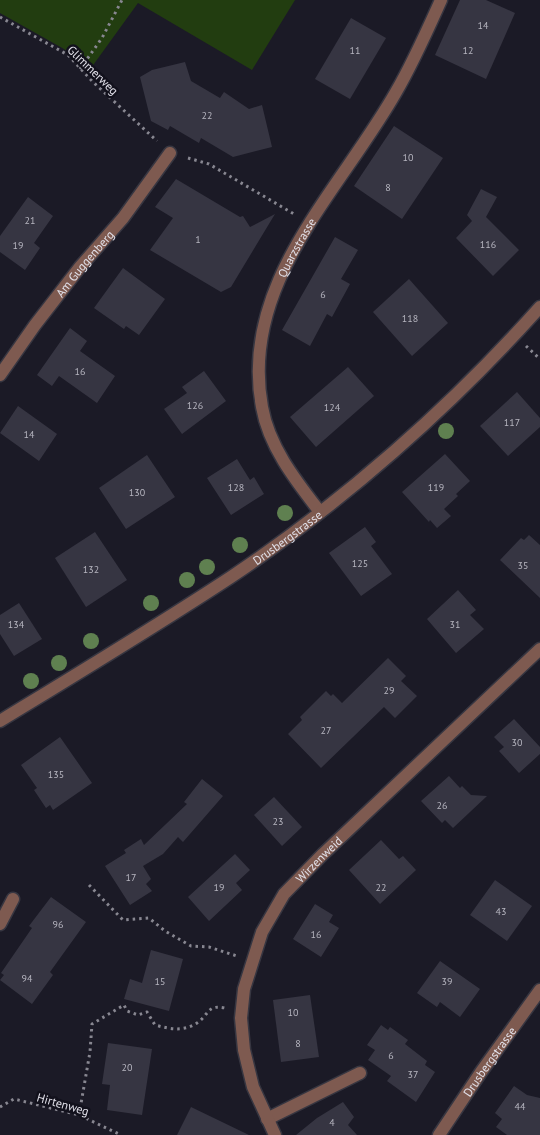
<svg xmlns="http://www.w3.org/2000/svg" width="540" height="1135" viewBox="0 0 540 1135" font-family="'PT Sans',sans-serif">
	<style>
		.green { fill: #223d10 }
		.building { fill: #363542 }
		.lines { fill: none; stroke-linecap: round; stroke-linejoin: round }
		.service-casing { stroke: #373641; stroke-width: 15 }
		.minor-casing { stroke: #373641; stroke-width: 15 }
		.path { stroke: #888791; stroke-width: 3; stroke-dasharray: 2.5 4; stroke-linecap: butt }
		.service { stroke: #7e5a50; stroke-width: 12 }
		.minor { stroke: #7e5a50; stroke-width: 12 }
		.tree { fill: #5f8050 }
		.labels { text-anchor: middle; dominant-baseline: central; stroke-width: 5; stroke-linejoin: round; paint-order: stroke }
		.number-label { font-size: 10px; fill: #b7b6c0 }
		.street-label { font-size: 12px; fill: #e2e1ea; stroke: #12111c }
	</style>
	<rect width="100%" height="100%" fill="#1b1a26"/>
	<polygon class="green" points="0,0 295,0 252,70 138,3 91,68 64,49 0,13"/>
	<g class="building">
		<polygon points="460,0 486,0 515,13 486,79 435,55"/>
		<polygon points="351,18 386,38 350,99 315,79"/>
		<polygon points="185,62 191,81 220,98 224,92 249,109 262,105 272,147 233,157 201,138 199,143 170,126 168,130 151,121 140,77 152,70"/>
		<polygon points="394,126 443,158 402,219 354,186"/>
		<polygon points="176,179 240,217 243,216 250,227 275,214 231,287 221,292 150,250 173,218 155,207"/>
		<polygon points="481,189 497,197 486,217 519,250 493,276 456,238 472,221 467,215"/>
		<polygon points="28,197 53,216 34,243 40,248 25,270 0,252 0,236"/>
		<polygon points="335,237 358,250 341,279 350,284 332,317 327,314 310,346 282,330"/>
		<polygon points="123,268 165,299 139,335 126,326 124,329 94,308"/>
		<polygon points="409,279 448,323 412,356 373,312"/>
		<polygon points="70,328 87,341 80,351 115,376 97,403 59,376 52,386 37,375"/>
		<polygon points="348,367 374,396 316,447 290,417"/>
		<polygon points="204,371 226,401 182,434 164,409 187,393 182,387"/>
		<polygon points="517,392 540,418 540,427 508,456 480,426"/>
		<polygon points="18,406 57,434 39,461 0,433"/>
		<polygon points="445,454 470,481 456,494 458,496 444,509 451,516 437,528 430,520 429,522 402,492"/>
		<polygon points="147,455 175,497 126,529 99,488"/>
		<polygon points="237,459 250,480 254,477 264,494 231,515 207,478"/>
		<polygon points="365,527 376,542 371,546 392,574 361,596 329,553"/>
		<polygon points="95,532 127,580 86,607 55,558"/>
		<polygon points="529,535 540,545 540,598 500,560 521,538 524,540"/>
		<polygon points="458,590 476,610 470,615 484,629 456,653 427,619"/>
		<polygon points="19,603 42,639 14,656 0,634 0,615"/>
		<polygon points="388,658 406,676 401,681 417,696 395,718 384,707 321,768 288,734 302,720 300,717 326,691 331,696 333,694 342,703"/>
		<polygon points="514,719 540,747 540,754 519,773 499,751 504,747 494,737"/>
		<polygon points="60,737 92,783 53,810 50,805 46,808 34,790 37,788 21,765"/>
		<polygon points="449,776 460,788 462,786 471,795 487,796 453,828 445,820 442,823 421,801"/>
		<polygon points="202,779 223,796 183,842 178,837 163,854 143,866 151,879 146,884 152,891 130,905 105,866 126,853 124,850 141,839 144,845 187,804 184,802"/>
		<polygon points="274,797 302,827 282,846 254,815"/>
		<polygon points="381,840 399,859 403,856 416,870 380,904 349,870"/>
		<polygon points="235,854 250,870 236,883 242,890 209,921 188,897"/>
		<polygon points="495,880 532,906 507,941 470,915"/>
		<polygon points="51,897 86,922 50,972 53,975 32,1004 0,980 4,975 1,973 32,928 29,926"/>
		<polygon points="315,904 333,915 329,922 339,928 321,957 293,939"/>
		<polygon points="151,950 183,959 169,1011 124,999 130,979 142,983"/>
		<polygon points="440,961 480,989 460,1017 440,1002 437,1007 417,993"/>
		<polygon points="310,995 319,1057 281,1062 273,1000"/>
		<polygon points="381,1025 388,1030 390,1027 408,1040 405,1044 427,1061 425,1065 435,1072 416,1102 387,1081 391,1076 368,1060 375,1050 367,1045"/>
		<polygon points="108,1043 152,1049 142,1115 107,1110 110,1085 102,1084"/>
		<polygon points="514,1086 527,1095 540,1098 540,1135 507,1135 496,1127 502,1119 495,1113"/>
		<polygon points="343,1102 354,1117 348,1125 357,1135 296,1135 317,1118"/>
		<polygon points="191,1107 249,1135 177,1135"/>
	</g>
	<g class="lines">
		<defs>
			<g id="service">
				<polyline points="0,924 13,899"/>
				<polyline points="267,1119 360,1073"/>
			</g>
			<g id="minor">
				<path id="s1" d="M0,375l35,-50 45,-58 43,-49 47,-65"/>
				<path id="s2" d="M320,512c-24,-31 -51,-65 -58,-105 -23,-124 78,-216 134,-315 17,-29 31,-61 45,-92"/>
				<path id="s3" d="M0,721c77,-47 155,-94 231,-144 112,-75 219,-169 309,-270"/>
				<path id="s4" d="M275,1135l-22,-48 -9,-37 -3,-32 3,-29 18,-57 22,-38 39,-40 217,-205"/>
				<path id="s5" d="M439,1135l42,-63 59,-82"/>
			</g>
		</defs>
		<use href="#service" class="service-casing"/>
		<use href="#minor" class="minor-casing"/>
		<g class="path">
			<polyline points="0,17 68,55 93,82 157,141"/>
			<polyline points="80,69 102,38 122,0"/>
			<polyline points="188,158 209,164 294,214"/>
			<polyline points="526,346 540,359"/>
			<polyline points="89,885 123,920 149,918 165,931 191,946 209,947 237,956"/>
			<polyline points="0,1107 14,1099 79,1115 121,1135"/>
			<path d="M79,1115l11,-63 2,-28 32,-19 3,6 11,4 9,-3 8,13c15,4 28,7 42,-2 12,-8 10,-19 28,-15"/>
		</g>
		<use href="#service" class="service"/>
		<use href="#minor" class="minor"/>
	</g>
	<g class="tree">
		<circle cx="446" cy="431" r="8"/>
		<circle cx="285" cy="513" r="8"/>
		<circle cx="240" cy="545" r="8"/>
		<circle cx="207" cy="567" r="8"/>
		<circle cx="187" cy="580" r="8"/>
		<circle cx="151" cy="603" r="8"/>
		<circle cx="91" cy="641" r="8"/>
		<circle cx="59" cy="663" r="8"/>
		<circle cx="31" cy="681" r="8"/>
	</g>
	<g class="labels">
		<g class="number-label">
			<text x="483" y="25">14</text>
			<text x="355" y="50">11</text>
			<text x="468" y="50">12</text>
			<text x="207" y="115">22</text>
			<text x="408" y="157">10</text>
			<text x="388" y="187">8</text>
			<text x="30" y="220">21</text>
			<text x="198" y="239">1</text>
			<text x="488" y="244">116</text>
			<text x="18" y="245">19</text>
			<text x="323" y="294">6</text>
			<text x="410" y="318">118</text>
			<text x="80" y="371">16</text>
			<text x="195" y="405">126</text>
			<text x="332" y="407">124</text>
			<text x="512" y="422">117</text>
			<text x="29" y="434">14</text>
			<text x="236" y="487">128</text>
			<text x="436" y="487">119</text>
			<text x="137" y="492">130</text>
			<text x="360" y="563">125</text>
			<text x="523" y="565">35</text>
			<text x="91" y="569">132</text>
			<text x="16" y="624">134</text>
			<text x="455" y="624">31</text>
			<text x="389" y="690">29</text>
			<text x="326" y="730">27</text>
			<text x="517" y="742">30</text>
			<text x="56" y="774">135</text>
			<text x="442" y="805">26</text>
			<text x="278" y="821">23</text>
			<text x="131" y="877">17</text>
			<text x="219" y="887">19</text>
			<text x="381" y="887">22</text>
			<text x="501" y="911">43</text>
			<text x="58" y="924">96</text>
			<text x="316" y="934">16</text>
			<text x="27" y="978">94</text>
			<text x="160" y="981">15</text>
			<text x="447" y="981">39</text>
			<text x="293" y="1012">10</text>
			<text x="298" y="1043">8</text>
			<text x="391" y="1055">6</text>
			<text x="127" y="1067">20</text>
			<text x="413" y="1074">37</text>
			<text x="520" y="1106">44</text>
			<text x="332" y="1122">4</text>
		</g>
		<g class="street-label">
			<text transform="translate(93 70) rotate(44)">Glimmerweg</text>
			<text stroke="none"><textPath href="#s2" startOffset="288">Quarzstrasse</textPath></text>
			<text stroke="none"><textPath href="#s1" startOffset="140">Am Guggenberg</textPath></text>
			<text stroke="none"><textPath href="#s3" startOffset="341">Drusbergstrasse</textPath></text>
			<text stroke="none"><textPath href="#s4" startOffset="305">Wirzenweid</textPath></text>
			<text stroke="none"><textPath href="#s5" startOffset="89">Drusbergstrasse</textPath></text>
			<text transform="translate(63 1104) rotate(16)">Hirtenweg</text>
		</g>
	</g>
</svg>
